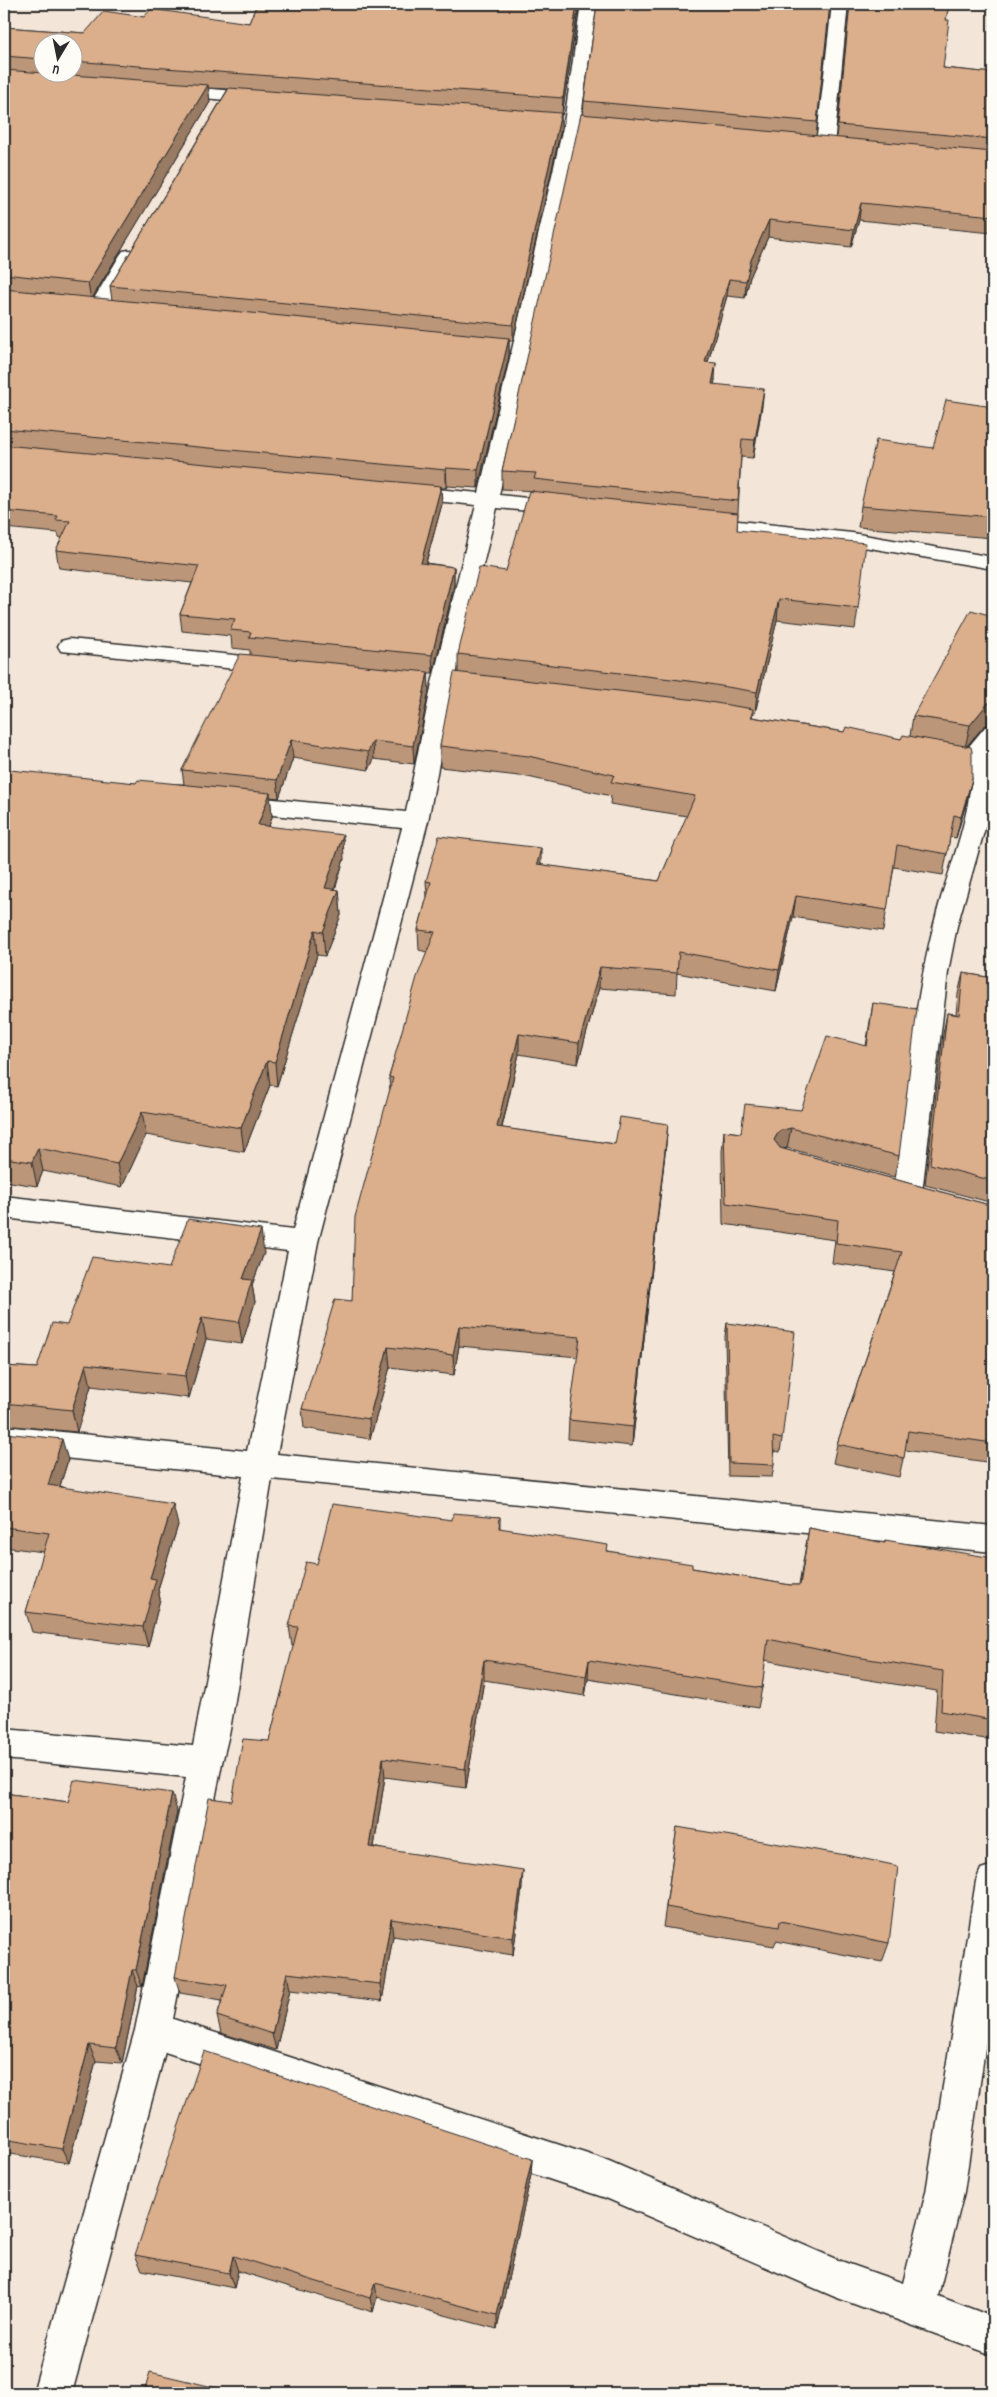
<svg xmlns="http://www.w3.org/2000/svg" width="997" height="2397" viewBox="0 0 997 2397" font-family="Dekko,sans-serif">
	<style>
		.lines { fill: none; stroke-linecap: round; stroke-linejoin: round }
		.minor-casing { stroke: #2b2b2b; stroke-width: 3 }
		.minor { fill: #fdfcf7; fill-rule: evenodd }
		.wall { fill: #bc9678; stroke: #2b2b2b; fill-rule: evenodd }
		.shaded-wall { fill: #997a62; stroke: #2b2b2b }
		.building { fill: #dbae8c; stroke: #2b2b2b }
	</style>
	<rect width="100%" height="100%" fill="#f3e5d7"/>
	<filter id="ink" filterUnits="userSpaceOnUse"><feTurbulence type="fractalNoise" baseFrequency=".02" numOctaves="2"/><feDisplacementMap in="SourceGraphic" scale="10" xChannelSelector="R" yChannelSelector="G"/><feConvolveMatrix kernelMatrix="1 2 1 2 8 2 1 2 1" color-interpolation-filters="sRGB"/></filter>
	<g filter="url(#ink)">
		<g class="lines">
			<defs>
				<g id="minor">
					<polygon points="581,4 597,4 580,123 499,495 563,502 570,504 573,508 570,512 563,514 497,508 454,683 428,821 318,1242 277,1454 993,1526 993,1552 272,1479 230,1730 222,1763 173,2019 609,2161 838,2260 903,2283 926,2192 976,1881 981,1869 993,1865 993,1994 964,2192 938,2296 993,2317 993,2355 835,2297 606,2198 165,2052 72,2393 33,2393 135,2030 186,1777 4,1759 4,1729 193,1746 243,1476 4,1452 4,1426 247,1451 288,1251 4,1218 4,1196 293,1230 402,828 233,811 225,809 221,803 225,797 233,795 406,812 432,683 476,505 404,498 397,496 394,492 397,488 404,486 479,493 564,123"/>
					<polygon points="832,4 848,4 834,145 831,149 819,149 816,145"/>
					<polygon points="173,86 262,93 268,94 270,98 268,102 262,103 167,95 165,91 167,87"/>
					<polygon points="129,250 135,251 138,255 107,307 105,311 91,311 89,307 120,255 123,251"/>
					<polygon points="700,517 852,533 993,557 993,569 852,545 693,527 690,523 693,519"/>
					<polygon points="69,639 274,659 282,661 285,666 282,671 274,673 61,651 58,646 61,641"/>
					<path d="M993,725v22l-3,4 3,20v29l-36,126 -9,46 -26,221 -4,8 -10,3 -10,-3 -4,-8c13,-98 19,-200 47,-295 9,-31 37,-103 27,-132l-40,-8 -4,-5 4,-5 8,-3 30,5 19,-23z"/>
				</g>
			</defs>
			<use href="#minor" class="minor-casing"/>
			<use href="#minor" class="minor"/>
		</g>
		<g class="wall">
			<path d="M257,4h322l-17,111h-1v14l-48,212h-4v15l-31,132 -31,-2 -1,2h-5l1,16 -16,59 28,4v18l-21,88h-5l1,18 -15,73 -40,-5 -5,11 -76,-12 -14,40 -9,-1 2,20 -3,9 75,33 -9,31h4l2,25 -16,41 -8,-1 -40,131 -7,-1 -26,67 -98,-17 -24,52 -79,-16 -6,15 -33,-5v-397l132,-1 48,1 -2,-14 68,-115v-5l-18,-2 -1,-12 -49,-5 -2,-17 12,-31 -133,-15 -3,-18 6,-12 -3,-1 -1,-4 -54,-5v-501l81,6 59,-16 105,6zM42,42h30v30h-30zM208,88l20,1 -118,197 2,14 -20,-2 118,-196z"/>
			<polygon points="597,4 831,4 830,4 816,136 836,138 849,4 949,4 946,20 943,68 993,73 993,238 991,238 992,233 859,220 851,247 768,237 750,277 745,298 727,296 708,362 715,380 714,384 762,406 753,458 741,457 737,530 858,608 855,629 777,620 755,713 753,713 752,717 844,732 901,739 910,736 913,716 984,726 967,746 972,779 967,800 956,838 950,837 943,875 894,867 883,931 793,917 776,991 677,973 676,994 599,988 578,1064 519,1054 502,1128 615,1144 666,1144 632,1446 568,1439 569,1420 578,1357 459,1346 454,1375 390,1367 370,1439 304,1428 302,1409 352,1301 390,1091 389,1077 427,952 419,950 418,930 427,897 426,881 541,865 659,881 687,816 610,804 611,796 528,777 440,767 440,746 458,672 458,654 506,571 534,492 534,491 502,489 502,471 583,115 584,101"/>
			<polygon points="993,407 993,538 858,527 861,506 933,448"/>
			<polygon points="993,746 993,766 992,752"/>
			<polygon points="963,973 993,978 993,1203 925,1185 943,1034 947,1013 956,1014 958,994"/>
			<polygon points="873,1003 899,1156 894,1177 787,1148 783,1149 993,1206 993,1463 905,1450 899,1477 833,1463 837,1444 895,1272 832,1263 835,1240 723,1224 722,1152 724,1131 741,1133 801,1110 866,1046"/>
			<polygon points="264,1253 252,1285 255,1302 242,1344 206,1339 189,1398 91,1386 77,1432 4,1425 4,1366 37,1368 67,1325"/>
			<polygon points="727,1323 782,1439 780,1452 774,1451 774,1465 772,1477 728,1476 725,1336"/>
			<polygon points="4,1433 68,1460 60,1486 178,1525 158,1589 160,1599 148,1647 32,1632 26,1612 44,1552 4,1547"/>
			<polygon points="500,1517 500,1529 692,1568 790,1585 799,1585 809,1528 884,1543 885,1540 993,1720 986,1739 934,1731 937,1691 845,1676 765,1660 762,1688 758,1708 588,1679 585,1696 484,1680 466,1788 385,1777 374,1847 522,1888 513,1955 393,1936 382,2001 290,1990 276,2050 221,2033 217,2016 222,2000 180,1993 175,1977 232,1801 269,1741 294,1646 292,1646 289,1626 317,1564 452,1520"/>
			<polygon points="4,1793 68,1802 177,1811 142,1987 138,1986 122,2063 96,2061 69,2163 4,2153"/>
			<polygon points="677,1827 889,1943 882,1962 776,1941 774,1946 663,1927"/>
			<polygon points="532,2159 531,2175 497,2329 377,2297 373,2312 238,2271 234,2288 142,2270 135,2255"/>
		</g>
		<g class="shaded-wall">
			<polygon points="577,4 579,4 562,115 563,98"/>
			<polygon points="208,85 210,102 91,300 88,283"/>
			<polygon points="561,113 561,129 513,341 513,325"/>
			<polygon points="861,203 859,220 851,247 854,230"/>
			<polygon points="769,220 768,237 750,277 745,298 746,281 751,260"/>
			<polygon points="729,279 727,296 703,379 705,362"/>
			<polygon points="509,338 509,356 478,488 478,470"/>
			<polygon points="716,363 715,380 711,401 712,384"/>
			<polygon points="764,389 762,406 753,458 755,440"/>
			<polygon points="446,468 447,486 446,488"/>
			<polygon points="441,486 442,504 421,580 421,563"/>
			<polygon points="454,567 454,585 433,673 432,655"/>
			<polygon points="779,599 777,620 755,713 757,692"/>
			<polygon points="428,672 429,691 414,764 413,746"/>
			<polygon points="993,702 993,724 984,726 965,748 970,725 988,703"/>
			<polygon points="291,740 293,758 279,798 277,780"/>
			<polygon points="373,741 374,759 369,770 368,752"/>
			<polygon points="972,779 967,800 956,838 961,817"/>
			<polygon points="270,793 272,817 261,849 258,825"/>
			<polygon points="343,835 344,859 327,912 325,888"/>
			<polygon points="541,848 541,869 537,864"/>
			<polygon points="339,890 341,915 325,956 323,932"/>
			<polygon points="796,896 793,917 776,991 779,970"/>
			<polygon points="315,930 317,955 277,1086 275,1062"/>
			<polygon points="600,967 599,988 578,1064 579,1043"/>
			<polygon points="519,1034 519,1054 497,1147 497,1127"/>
			<polygon points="267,1061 270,1085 244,1152 241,1128"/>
			<polygon points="142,1112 146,1135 122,1187 117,1164"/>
			<polygon points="668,1124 666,1144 632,1446 633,1427"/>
			<polygon points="791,1128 787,1148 776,1151 774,1140 779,1131"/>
			<polygon points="38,1148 43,1171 37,1186 32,1162"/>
			<polygon points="261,1230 264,1253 252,1285 255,1302 242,1344 239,1322 243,1279"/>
			<polygon points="202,1317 206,1339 189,1398 185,1376"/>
			<polygon points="459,1326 459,1346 454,1375 453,1355"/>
			<polygon points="388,1347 390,1367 370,1439 369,1419"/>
			<polygon points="86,1364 91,1386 77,1432 72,1410"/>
			<polygon points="62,1439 68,1460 54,1505 48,1485"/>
			<polygon points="173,1504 178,1525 158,1589 160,1599 148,1647 143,1627 150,1578"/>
			<polygon points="484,1660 484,1680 466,1788 465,1769"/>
			<polygon points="589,1660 588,1679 585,1696 586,1676"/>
			<polygon points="383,1758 385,1777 371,1865 369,1847"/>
			<polygon points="172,1793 177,1811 142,1987 136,1970"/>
			<polygon points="523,1870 522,1888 513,1955 513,1938"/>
			<polygon points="391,1919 393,1936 382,2001 380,1984"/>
			<polygon points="132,1970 138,1986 122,2063 116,2048"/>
			<polygon points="287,1973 290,1990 276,2050 272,2034"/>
			<polygon points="89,2045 96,2061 69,2163 62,2149"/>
			<polygon points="532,2159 531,2175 497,2329 497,2315"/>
			<polygon points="233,2256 238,2271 234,2288 229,2273"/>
			<polygon points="375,2283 377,2297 373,2312 370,2298"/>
		</g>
		<g class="building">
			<polygon points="257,4 577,4 563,98 72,61 72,42 42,42 42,59 4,56 4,27 85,33 104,11 144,17 151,9 249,23"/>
			<polygon points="597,4 830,4 817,122 584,101"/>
			<polygon points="850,4 949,4 946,20 949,20 943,68 993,73 993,139 838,125"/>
			<polygon points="4,70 208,85 88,283 4,274"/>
			<polygon points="229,88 561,113 513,325 110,286"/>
			<polygon points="581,114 993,152 993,216 861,203 854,230 769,220 751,260 746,281 729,279 705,362 716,363 712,384 764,389 755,440 742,439 738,501 534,479 536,473 502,471"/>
			<polygon points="4,289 509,338 478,470 446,468 446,470 4,429"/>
			<polygon points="946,400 993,407 993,517 861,506 876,440 933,448"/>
			<polygon points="4,445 441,486 421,563 454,567 432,655 249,637 251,632 230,630 235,619 180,614 199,566 56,550 70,521 56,520 58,516 4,511"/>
			<polygon points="529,491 738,513 737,530 866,543 858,608 779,599 757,692 697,682 458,654 479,567 506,571"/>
			<polygon points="971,610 993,616 993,702 988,703 970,725 913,716"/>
			<polygon points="240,654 428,672 413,746 373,741 368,752 291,740 277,780 182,770"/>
			<polygon points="454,672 697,700 753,709 751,717 844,732 846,727 901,739 903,735 971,747 972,751 972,779 961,817 954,815 947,854 897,845 887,910 796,896 779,970 679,952 677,973 600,967 579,1043 519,1034 497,1127 615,1144 620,1117 668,1124 633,1427 569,1420 580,1337 459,1326 453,1355 388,1347 369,1419 302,1409 335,1299 352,1301 355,1217 393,1078 389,1077 417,977 435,932 418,930 431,882 426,881 439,836 541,848 537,864 659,881 695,796 611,782 614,775 528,756 440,746"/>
			<polygon points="10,770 136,783 138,780 270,793 258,825 343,835 325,888 339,890 323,932 315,930 275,1062 267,1061 241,1128 142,1112 117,1164 38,1148 32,1162 4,1158 4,784"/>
			<polygon points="963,973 993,978 993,1181 930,1164 947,1013 959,1015"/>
			<polygon points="873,1003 917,1009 899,1156 791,1128 779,1131 774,1140 780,1148 993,1206 993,1443 908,1431 904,1458 837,1444 902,1252 836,1243 838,1220 726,1203 724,1131 741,1133 745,1104 801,1110 827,1036 867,1046"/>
			<polygon points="188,1219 261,1230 243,1279 252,1280 239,1322 202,1317 185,1376 86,1364 72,1410 4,1403 4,1366 37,1368 52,1323 67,1325 92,1257 169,1268"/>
			<polygon points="727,1323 795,1332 782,1439 773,1437 774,1465 729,1463"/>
			<polygon points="4,1433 62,1439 48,1485 173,1504 150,1578 156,1579 143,1627 26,1612 49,1533 4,1527"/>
			<polygon points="332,1504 452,1520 453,1513 500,1517 499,1528 608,1545 607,1551 692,1564 692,1568 790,1585 800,1585 809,1528 885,1543 885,1540 993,1558 993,1720 941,1711 943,1671 850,1656 768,1639 762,1688 589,1660 586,1676 484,1660 465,1769 383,1758 369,1847 523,1870 513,1938 391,1919 380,1984 287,1973 272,2034 217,2016 227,1985 175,1977 209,1798 232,1801 243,1739 269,1741 298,1627 289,1626 306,1562 317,1564"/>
			<polygon points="74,1780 172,1793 136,1970 132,1970 116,2048 89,2045 62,2149 4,2139 4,1793 68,1802"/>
			<polygon points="677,1827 846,1855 898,1866 889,1943 780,1921 779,1927 666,1907"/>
			<polygon points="204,2051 532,2159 497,2315 375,2283 370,2298 233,2256 229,2273 135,2255"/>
			<polygon points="150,2372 238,2393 144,2393"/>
		</g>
	</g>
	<rect width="997" height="2397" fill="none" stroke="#fdfcf7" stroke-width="20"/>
	<rect x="10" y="10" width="977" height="2377" fill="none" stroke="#2b2b2b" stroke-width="2" filter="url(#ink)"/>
	<g transform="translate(58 58) rotate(190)"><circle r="24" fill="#fdfcf7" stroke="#a9a8a5"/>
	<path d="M0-4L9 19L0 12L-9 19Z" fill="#2b2b2b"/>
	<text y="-8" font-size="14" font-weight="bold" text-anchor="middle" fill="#2b2b2b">U</text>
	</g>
</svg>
